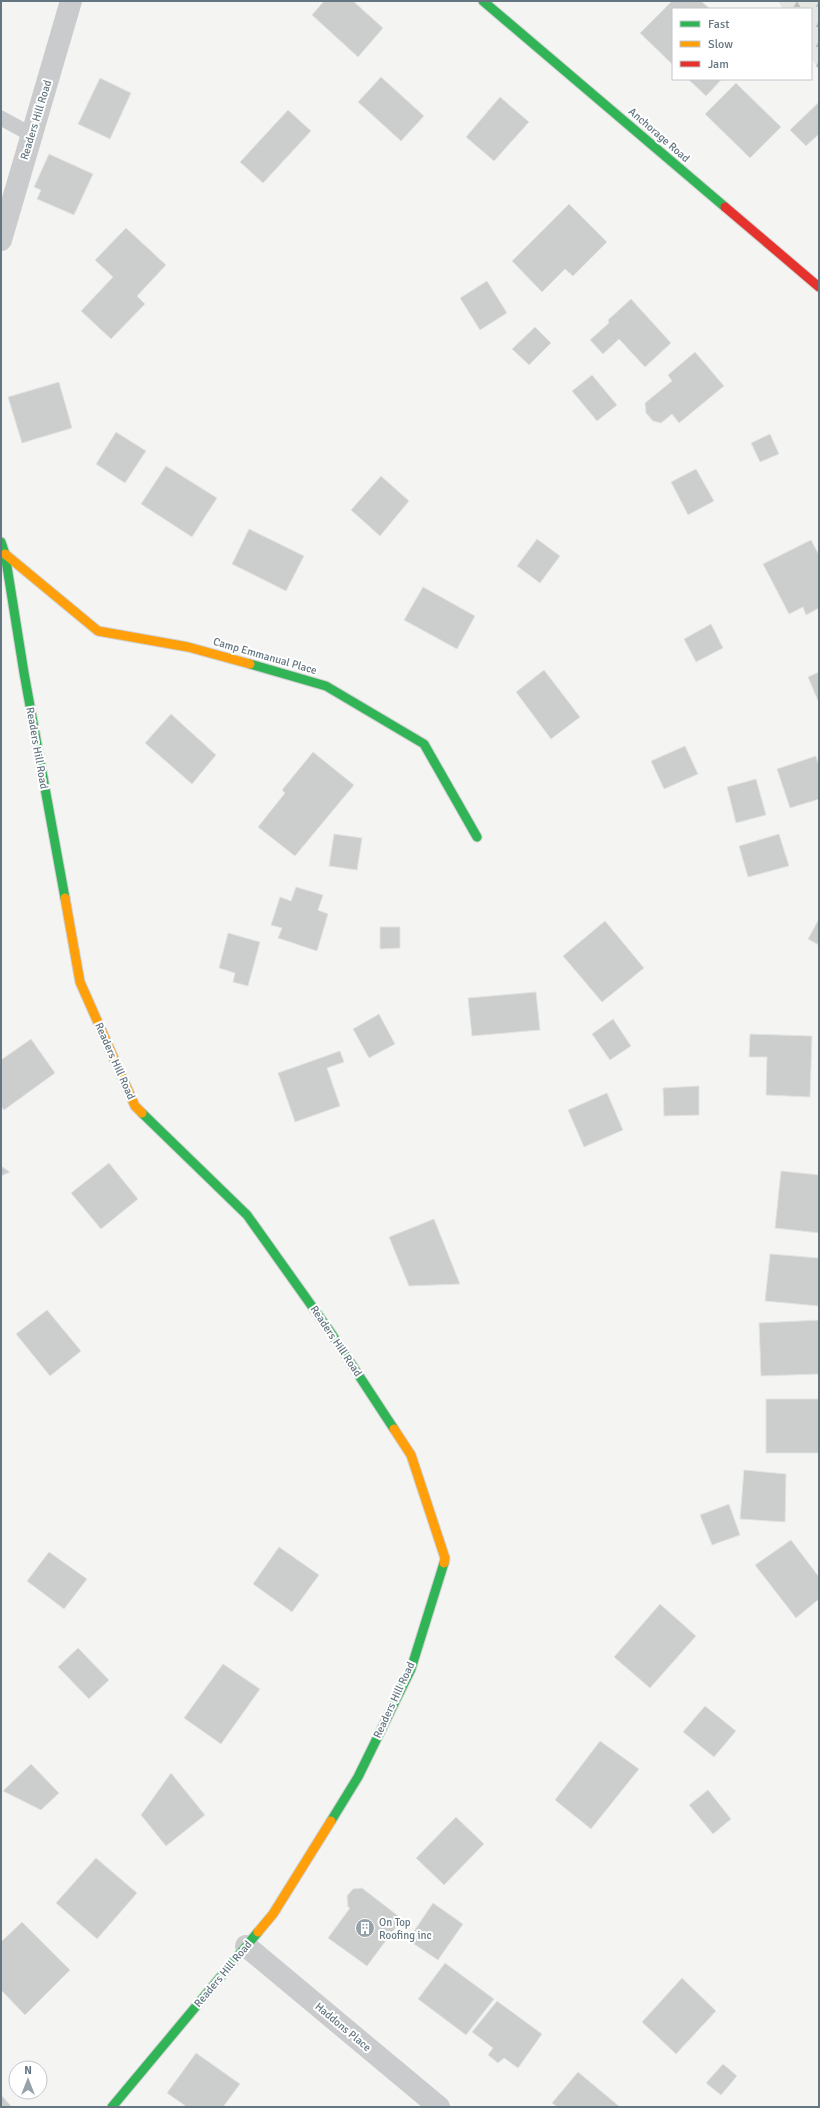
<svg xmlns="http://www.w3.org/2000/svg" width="820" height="2108" viewBox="0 0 820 2108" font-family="Signika,sans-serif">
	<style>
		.forest { fill: url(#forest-firs) }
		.building { fill: #cccecd; stroke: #e3e3e2 }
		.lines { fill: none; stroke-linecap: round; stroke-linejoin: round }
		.fast-casing { stroke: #d0d1d2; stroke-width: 11 }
		.slow-casing { stroke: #d0d1d2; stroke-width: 11 }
		.jam-casing { stroke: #d0d1d2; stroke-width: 11 }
		.lane { stroke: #cacbcc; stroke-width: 15 }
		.street { stroke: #cacbcc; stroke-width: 22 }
		.fast { stroke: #30b455; stroke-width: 9 }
		.slow { stroke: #ff9f0a; stroke-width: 9 }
		.jam { stroke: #e5322d; stroke-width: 9 }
		.labels { text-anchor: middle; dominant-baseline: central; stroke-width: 4; stroke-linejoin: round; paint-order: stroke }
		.street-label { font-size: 11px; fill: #647681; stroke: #fff }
		.poi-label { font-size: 11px; fill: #647681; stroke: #fff; text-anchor: start }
	</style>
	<defs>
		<pattern id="forest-firs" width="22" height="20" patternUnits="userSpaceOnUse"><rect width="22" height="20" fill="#e4e6e0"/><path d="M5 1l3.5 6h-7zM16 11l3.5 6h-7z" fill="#bcbfbb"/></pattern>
	</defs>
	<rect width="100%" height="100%" fill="#f4f4f2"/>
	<polygon class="forest" points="778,1 819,1 819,71 811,57 811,9 783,9"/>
	<g class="building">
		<polygon points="324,1 353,1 383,28 358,57 312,15"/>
		<polygon points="672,1 701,1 710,9 673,9 673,65 640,33"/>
		<polygon points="381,77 424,116 401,141 358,102"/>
		<polygon points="100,78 131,93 110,139 78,124"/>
		<polygon points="688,79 722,79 706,96"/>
		<polygon points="736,83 781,127 750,158 705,114"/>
		<polygon points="500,97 529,122 494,161 466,137"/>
		<polygon points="819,102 819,134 806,146 790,130"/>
		<polygon points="288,110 311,131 263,183 240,162"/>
		<polygon points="49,154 93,174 74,215 37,199 41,190 34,187"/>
		<polygon points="569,204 607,242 573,276 565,269 542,292 512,261"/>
		<polygon points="126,228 166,265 137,296 145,304 111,339 81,311 113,277 95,260"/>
		<polygon points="487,281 507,313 480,330 460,298"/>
		<polygon points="631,299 671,343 645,367 619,339 603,354 590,340 609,323 608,320"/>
		<polygon points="535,327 551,343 529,365 512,349"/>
		<polygon points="695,352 724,386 679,423 672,414 661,423 653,421 646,413 645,403 672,381 668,375"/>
		<polygon points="592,375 617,405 597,421 572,391"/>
		<polygon points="59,382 72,428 22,443 8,397"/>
		<polygon points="116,432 146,451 125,483 96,464"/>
		<polygon points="770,434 779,454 760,462 751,443"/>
		<polygon points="166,466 217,498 192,537 141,504"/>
		<polygon points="696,469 714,501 688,515 671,482"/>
		<polygon points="381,476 409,501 380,536 351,510"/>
		<polygon points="249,529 304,556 286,591 232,564"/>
		<polygon points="537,539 560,556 540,583 517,566"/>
		<polygon points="811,540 819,555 819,608 806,615 803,607 789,614 763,564"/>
		<polygon points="423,587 475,616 457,649 404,620"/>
		<polygon points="711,624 723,648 696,662 684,639"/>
		<polygon points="544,670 580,717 551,739 516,692"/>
		<polygon points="819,672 819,703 808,677"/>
		<polygon points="171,714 216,755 192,784 145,743"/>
		<polygon points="685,746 698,774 664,789 651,761"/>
		<polygon points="313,752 354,785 295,856 258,827 285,793 282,790"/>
		<polygon points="816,756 819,766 819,799 790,808 777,769"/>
		<polygon points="756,779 766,815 736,823 727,787"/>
		<polygon points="334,834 362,838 357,870 329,866"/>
		<polygon points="779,834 789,866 748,877 739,846"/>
		<polygon points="296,887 323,895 318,910 328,914 317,951 278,938 282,928 271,925 280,897 291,901"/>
		<polygon points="819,919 819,945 808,939"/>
		<polygon points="605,921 644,968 602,1002 563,956"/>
		<polygon points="380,927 400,927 400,948 380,949"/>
		<polygon points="228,933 260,942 248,986 233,982 235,973 219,968"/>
		<polygon points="536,992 540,1030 472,1036 468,998"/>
		<polygon points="379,1014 395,1044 369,1058 353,1029"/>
		<polygon points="613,1019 631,1046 610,1060 592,1034"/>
		<polygon points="750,1034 812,1036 810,1097 766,1095 767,1057 749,1057"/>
		<polygon points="31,1039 55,1073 4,1110 1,1106 1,1060"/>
		<polygon points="340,1051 344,1062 327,1068 340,1106 295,1122 278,1073"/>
		<polygon points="699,1086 699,1115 664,1116 663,1088"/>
		<polygon points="607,1093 623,1130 584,1147 568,1110"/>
		<polygon points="109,1163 138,1199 101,1229 71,1193"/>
		<polygon points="1,1166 10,1172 1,1176"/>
		<polygon points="781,1171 819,1175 819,1233 775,1228"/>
		<polygon points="434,1219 460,1284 409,1286 389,1237"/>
		<polygon points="770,1254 819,1258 819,1306 765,1301"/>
		<polygon points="47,1310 81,1351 50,1376 16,1334"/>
		<polygon points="819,1320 819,1374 761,1376 759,1323"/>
		<rect x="766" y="1399" width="53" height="54"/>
		<polygon points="744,1470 786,1474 785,1522 740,1519"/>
		<polygon points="729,1504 740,1535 712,1545 700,1515"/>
		<polygon points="791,1540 819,1577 819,1599 796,1618 755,1565"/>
		<polygon points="279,1547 319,1575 292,1612 253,1584"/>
		<polygon points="49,1552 87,1579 64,1609 27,1581"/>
		<polygon points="660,1604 696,1636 650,1688 614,1657"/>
		<polygon points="78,1648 109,1680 89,1699 58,1667"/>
		<polygon points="223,1664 260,1689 221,1744 184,1718"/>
		<polygon points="705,1706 736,1731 714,1757 683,1732"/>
		<polygon points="600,1741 639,1769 591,1829 555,1800"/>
		<polygon points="31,1764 59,1793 41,1810 3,1791"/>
		<polygon points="171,1773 205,1815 166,1846 141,1815"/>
		<polygon points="708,1790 731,1819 713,1834 689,1805"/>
		<polygon points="456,1817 484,1844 444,1885 416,1858"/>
		<polygon points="96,1858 137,1893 97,1939 56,1903"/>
		<polygon points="362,1888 402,1919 367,1966 328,1938 350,1908 348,1907 347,1896 353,1889"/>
		<polygon points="433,1903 463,1924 438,1960 414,1944 412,1934"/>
		<polygon points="22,1922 70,1970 25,2015 1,1990 1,1942"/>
		<polygon points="445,1963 494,1999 466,2035 418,1999"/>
		<polygon points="682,1978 716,2011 676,2054 642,2022"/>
		<polygon points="497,2001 542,2034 518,2068 504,2058 498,2063 488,2055 493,2048 472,2032"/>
		<polygon points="196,2053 240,2084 223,2107 187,2107 167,2093"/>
		<polygon points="723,2064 737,2076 721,2095 706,2083"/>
		<polygon points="578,2072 620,2107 557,2107 552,2103"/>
		<polygon points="1,2095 12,2107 1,2107"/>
	</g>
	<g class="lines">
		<defs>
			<g id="fast">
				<polyline points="483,1 725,207"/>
				<polyline points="1,542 5,554 24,673 65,898"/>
				<polyline points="250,664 326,686 424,744 477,837"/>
				<polyline points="142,1113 247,1215 331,1333 394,1429"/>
				<polyline points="331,1821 358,1777 411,1669 444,1563"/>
				<polyline points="112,2107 258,1932"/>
			</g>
			<g id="slow">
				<polyline points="5,554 98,631 188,647 250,664"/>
				<polyline points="65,898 80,982 135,1106 142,1113"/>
				<polyline points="394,1429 411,1455 445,1558 444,1563"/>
				<polyline points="258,1932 273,1914 331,1821"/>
			</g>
			<polyline id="jam" points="725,207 819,287"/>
		</defs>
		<use href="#fast" class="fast-casing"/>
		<use href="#slow" class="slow-casing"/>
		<use href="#jam" class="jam-casing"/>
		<polyline class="lane" points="1,118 32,135"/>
		<g class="street">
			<polyline points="1,240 71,1"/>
			<polyline points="246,1946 439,2107"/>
		</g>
		<use href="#fast" class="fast"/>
		<use href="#slow" class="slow"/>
		<use href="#jam" class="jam"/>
	</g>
	<defs>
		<symbol id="building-disc" viewBox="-11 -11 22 22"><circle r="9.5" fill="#96a2a9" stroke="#fff"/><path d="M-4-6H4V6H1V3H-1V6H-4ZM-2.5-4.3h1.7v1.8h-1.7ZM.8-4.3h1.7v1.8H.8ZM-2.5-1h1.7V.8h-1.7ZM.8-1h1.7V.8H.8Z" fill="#fff"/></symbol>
	</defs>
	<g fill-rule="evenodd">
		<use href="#building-disc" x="354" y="1917" width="22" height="22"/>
	</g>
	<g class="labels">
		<g class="street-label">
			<text transform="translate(36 120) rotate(-73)">Readers Hill Road</text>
			<text transform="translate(659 135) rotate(41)">Anchorage Road</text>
			<text transform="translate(265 656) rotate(16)">Camp Emmanual Place</text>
			<text transform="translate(37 748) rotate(80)">Readers Hill Road</text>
			<text transform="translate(115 1061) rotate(66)">Readers Hill Road</text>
			<text transform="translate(336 1341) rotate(56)">Readers Hill Road</text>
			<text transform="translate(394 1700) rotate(-65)">Readers Hill Road</text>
			<text transform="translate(223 1974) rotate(-50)">Readers Hill Road</text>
			<text transform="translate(343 2027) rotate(40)">Haddons Place</text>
		</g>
		<g class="poi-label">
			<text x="379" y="1922">On Top<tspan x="379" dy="13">Roofing inc</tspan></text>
		</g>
	</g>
	<rect width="820" height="2108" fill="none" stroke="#647681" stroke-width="4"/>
	<rect x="672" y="8" width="140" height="72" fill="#ffffff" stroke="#c1c8cd"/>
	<rect x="680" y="21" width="20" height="6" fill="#30b455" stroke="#c1c8cd"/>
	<text x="708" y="28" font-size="12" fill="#647681">Fast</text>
	<rect x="680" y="41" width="20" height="6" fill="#ff9f0a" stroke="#c1c8cd"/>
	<text x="708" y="48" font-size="12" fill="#647681">Slow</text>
	<rect x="680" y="61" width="20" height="6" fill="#e5322d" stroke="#c1c8cd"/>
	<text x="708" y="68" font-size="12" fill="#647681">Jam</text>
	<g transform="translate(28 2080)"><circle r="19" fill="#ffffff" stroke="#c1c8cd"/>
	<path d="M0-3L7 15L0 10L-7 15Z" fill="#96a2a9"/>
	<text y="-6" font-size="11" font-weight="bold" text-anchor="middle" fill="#647681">N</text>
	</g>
</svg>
